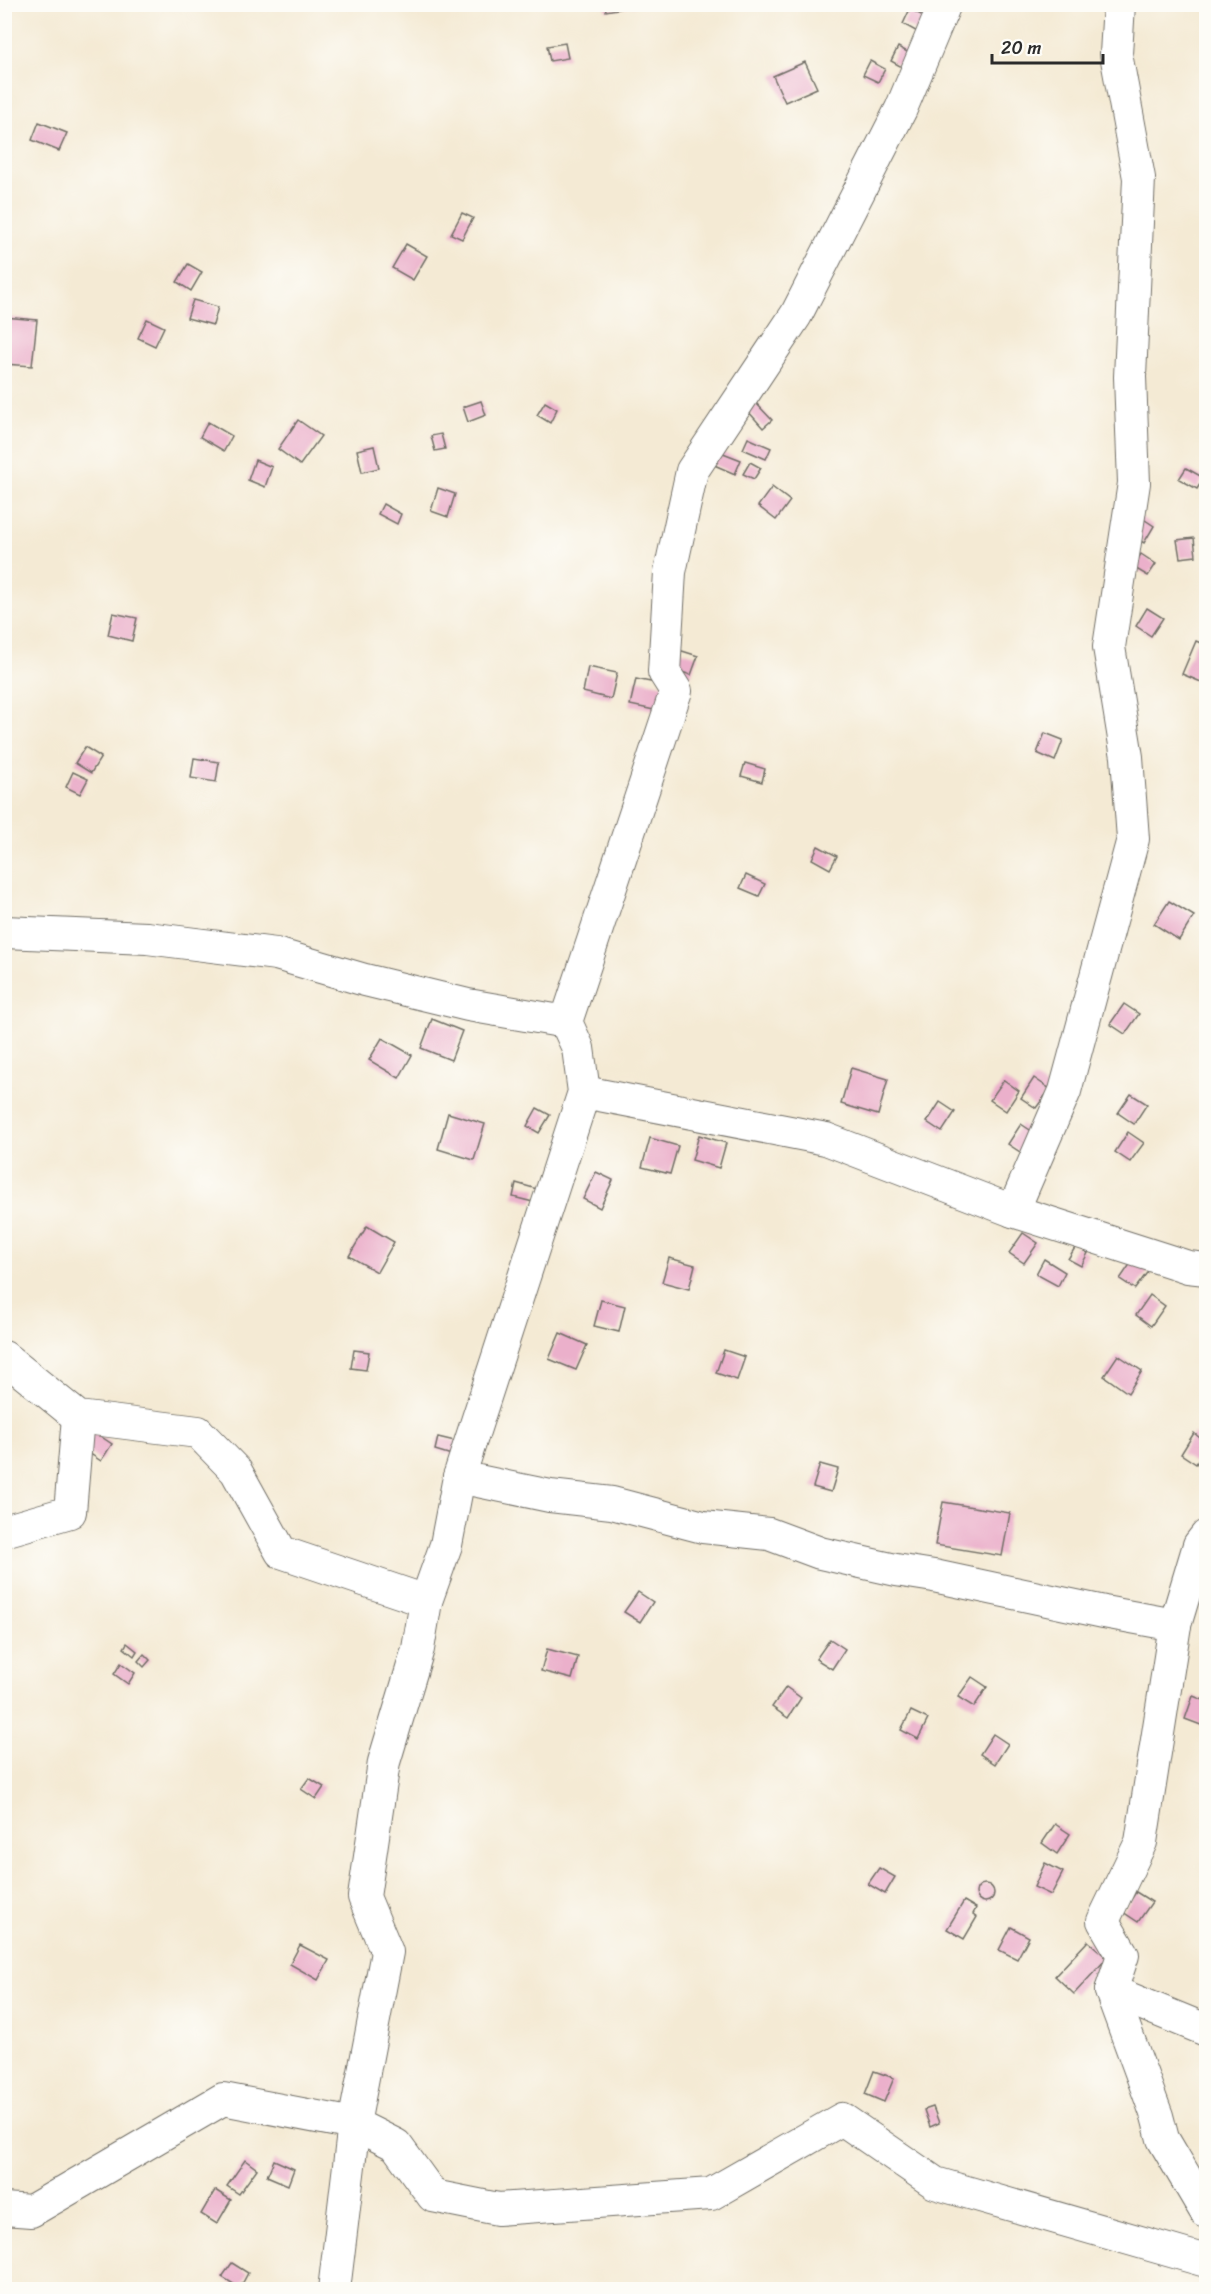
<svg xmlns="http://www.w3.org/2000/svg" width="1211" height="2294" viewBox="0 0 1211 2294" font-family="Sriracha,sans-serif">
	<style>
		.building { fill: #ebb0cb }
		.lines { fill: none; stroke-linecap: round; stroke-linejoin: round }
		.minor-casing { stroke: #716e66; stroke-width: 34 }
		.minor { stroke: #fff; stroke-width: 32 }
	</style>
	<rect width="100%" height="100%" fill="#fdfcf7"/>
	<filter id="ink" filterUnits="userSpaceOnUse"><feTurbulence type="fractalNoise" baseFrequency=".0167" numOctaves="2"/><feDisplacementMap in="SourceGraphic" scale="12" xChannelSelector="R" yChannelSelector="G"/><feConvolveMatrix kernelMatrix="1 2 1 2 8 2 1 2 1" color-interpolation-filters="sRGB"/></filter>
	<filter id="wash" filterUnits="userSpaceOnUse"><feTurbulence type="fractalNoise" baseFrequency=".008" numOctaves="4" result="noise"/><feDisplacementMap in="SourceGraphic" scale="24" xChannelSelector="R" yChannelSelector="G"/><feGaussianBlur stdDeviation="1.35" result="paint"/><feColorMatrix in="noise" values="0 0 0 0 0 0 0 0 0 0 0 0 0 0 0 0 0 1.4 0 .05"/><feComposite in="paint" operator="in"/></filter>
	<g filter="url(#wash)">
		<rect width="100%" height="100%" fill="#f4ead4"/>
		<g id="blocks">
			<g class="building">
				<polygon points="605,4 635,4 635,6 606,11"/>
				<polygon points="910,9 929,19 921,34 903,24"/>
				<polygon points="565,43 568,58 550,61 547,46"/>
				<polygon points="898,47 917,57 909,71 891,61"/>
				<polygon points="870,61 885,69 878,82 863,75"/>
				<polygon points="805,62 817,88 785,102 773,76"/>
				<polygon points="39,122 67,133 59,151 32,140"/>
				<polygon points="462,213 473,218 462,239 451,234"/>
				<polygon points="406,244 427,256 413,280 392,268"/>
				<polygon points="188,264 202,272 191,291 177,282"/>
				<polygon points="193,300 218,307 213,325 187,318"/>
				<polygon points="4,317 37,320 32,366 4,364"/>
				<polygon points="147,319 164,327 155,346 138,338"/>
				<polygon points="481,401 486,415 468,422 463,407"/>
				<polygon points="545,402 557,409 550,423 537,415"/>
				<polygon points="755,402 772,420 763,428 747,410"/>
				<polygon points="298,420 321,436 300,465 278,449"/>
				<polygon points="208,422 232,436 224,451 200,437"/>
				<polygon points="441,434 445,449 435,451 431,436"/>
				<polygon points="748,438 771,448 766,459 743,449"/>
				<polygon points="374,446 379,468 362,472 357,450"/>
				<polygon points="718,451 741,460 735,474 712,464"/>
				<polygon points="255,460 272,467 265,487 248,480"/>
				<polygon points="750,462 761,468 754,479 743,474"/>
				<polygon points="1186,468 1204,478 1197,489 1179,479"/>
				<polygon points="772,487 790,501 776,520 758,506"/>
				<polygon points="438,488 455,494 448,517 431,511"/>
				<polygon points="383,504 401,514 397,524 378,514"/>
				<polygon points="1139,516 1154,526 1144,543 1128,533"/>
				<polygon points="1194,538 1196,556 1180,558 1177,540"/>
				<polygon points="1141,554 1156,564 1148,576 1133,567"/>
				<polygon points="1147,608 1163,618 1151,636 1136,626"/>
				<polygon points="113,613 137,618 132,641 108,635"/>
				<polygon points="1196,641 1206,645 1206,684 1182,674"/>
				<polygon points="679,650 698,656 691,675 673,669"/>
				<polygon points="588,667 617,673 611,699 583,692"/>
				<polygon points="636,679 665,685 659,711 630,705"/>
				<polygon points="1045,733 1063,740 1055,761 1037,753"/>
				<polygon points="85,747 101,757 91,773 75,763"/>
				<polygon points="194,758 219,762 216,782 191,778"/>
				<polygon points="745,763 765,769 762,782 741,776"/>
				<polygon points="73,772 88,779 80,794 66,787"/>
				<polygon points="818,846 837,856 830,869 812,859"/>
				<polygon points="746,875 765,884 759,896 740,888"/>
				<polygon points="1169,901 1194,916 1179,940 1154,924"/>
				<polygon points="1124,1004 1139,1014 1125,1034 1110,1024"/>
				<polygon points="432,1019 462,1031 451,1060 421,1048"/>
				<polygon points="382,1038 412,1055 399,1078 369,1060"/>
				<polygon points="851,1068 888,1079 878,1115 841,1104"/>
				<polygon points="1034,1078 1050,1089 1036,1108 1021,1098"/>
				<polygon points="1004,1080 1019,1091 1006,1111 990,1100"/>
				<polygon points="1131,1094 1147,1104 1134,1124 1118,1113"/>
				<polygon points="940,1102 955,1112 942,1132 927,1122"/>
				<polygon points="537,1108 550,1115 539,1133 527,1126"/>
				<polygon points="448,1113 485,1124 474,1160 438,1149"/>
				<polygon points="1021,1124 1036,1134 1023,1154 1008,1144"/>
				<polygon points="1128,1132 1144,1143 1130,1162 1115,1152"/>
				<polygon points="699,1135 726,1143 719,1168 692,1160"/>
				<polygon points="650,1138 678,1146 670,1174 642,1167"/>
				<polygon points="596,1172 613,1180 600,1208 583,1199"/>
				<polygon points="516,1183 537,1189 533,1202 513,1197"/>
				<polygon points="367,1226 394,1242 377,1272 349,1256"/>
				<polygon points="1023,1233 1038,1243 1024,1263 1009,1253"/>
				<polygon points="1076,1246 1088,1253 1081,1266 1068,1259"/>
				<polygon points="669,1258 695,1265 689,1289 662,1282"/>
				<polygon points="1044,1259 1065,1272 1058,1286 1036,1274"/>
				<polygon points="1133,1260 1149,1270 1135,1289 1120,1279"/>
				<polygon points="1150,1295 1165,1306 1151,1326 1136,1315"/>
				<polygon points="601,1300 625,1306 619,1332 594,1326"/>
				<polygon points="560,1333 587,1345 576,1370 549,1359"/>
				<polygon points="354,1350 369,1352 366,1370 351,1368"/>
				<polygon points="724,1350 745,1357 737,1380 716,1373"/>
				<polygon points="1118,1355 1142,1371 1128,1393 1104,1376"/>
				<polygon points="94,1432 112,1444 101,1461 83,1449"/>
				<polygon points="1194,1433 1206,1443 1206,1448 1196,1464 1181,1454"/>
				<polygon points="438,1437 459,1442 455,1456 435,1450"/>
				<polygon points="820,1464 838,1469 831,1492 813,1487"/>
				<polygon points="943,1502 1010,1513 1002,1556 935,1545"/>
				<polygon points="638,1592 653,1602 640,1622 624,1612"/>
				<polygon points="830,1639 845,1649 832,1669 816,1659"/>
				<polygon points="127,1643 137,1651 134,1656 124,1648"/>
				<polygon points="547,1649 578,1657 572,1679 541,1671"/>
				<polygon points="144,1654 150,1660 144,1667 138,1661"/>
				<polygon points="121,1663 135,1673 128,1684 114,1674"/>
				<polygon points="972,1677 987,1687 974,1707 958,1697"/>
				<polygon points="786,1687 801,1698 788,1718 772,1707"/>
				<polygon points="1193,1696 1206,1701 1206,1727 1185,1719"/>
				<polygon points="911,1711 928,1719 918,1739 901,1730"/>
				<polygon points="993,1734 1008,1744 995,1764 980,1754"/>
				<polygon points="309,1778 324,1787 316,1799 301,1789"/>
				<polygon points="1055,1824 1070,1834 1057,1854 1042,1843"/>
				<polygon points="1045,1863 1063,1872 1051,1895 1034,1887"/>
				<polygon points="879,1868 895,1877 885,1894 868,1884"/>
				<circle cx="985" cy="1893" r="9"/>
				<polygon points="1136,1892 1152,1902 1138,1922 1123,1912"/>
				<polygon points="964,1901 976,1908 973,1914 977,1917 964,1939 947,1929"/>
				<polygon points="1011,1927 1029,1937 1017,1959 999,1950"/>
				<polygon points="1088,1941 1107,1958 1074,1994 1055,1976"/>
				<polygon points="300,1945 329,1960 318,1980 290,1964"/>
				<polygon points="874,2071 894,2078 884,2102 865,2094"/>
				<polygon points="933,2107 939,2123 930,2127 924,2110"/>
				<polygon points="245,2160 257,2169 239,2194 227,2186"/>
				<polygon points="274,2160 294,2169 288,2185 267,2176"/>
				<polygon points="215,2190 231,2200 217,2224 201,2214"/>
				<polygon points="232,2263 248,2273 240,2288 222,2277"/>
			</g>
		</g>
	</g>
	<g filter="url(#ink)">
		<use href="#blocks" fill-opacity="0" stroke="#716e66" stroke-width="1.5"/>
		<g class="lines">
			<defs>
				<g id="minor">
					<polyline points="4,932 147,938 276,954 365,980 468,1005 566,1022 578,1048 584,1092 459,1477 446,1545 426,1601 418,1649 384,1762 364,1897 387,1952 354,2124 396,2145 433,2196 498,2209 711,2194 842,2119 935,2183 1206,2261"/>
					<polyline points="566,1022 676,691 664,672 670,572 692,471 796,315 901,109 945,4"/>
					<polyline points="584,1092 826,1139 1013,1211 1065,1091 1133,839 1127,757 1109,647 1134,483 1130,377 1139,178 1116,54 1119,4"/>
					<polyline points="1013,1211 1188,1267 1206,1269"/>
					<polyline points="4,1357 78,1417 198,1432 236,1471 281,1552 426,1601"/>
					<polyline points="459,1477 550,1496 612,1503 703,1527 769,1534 820,1553 896,1570 934,1576 1104,1612 1175,1625"/>
					<polyline points="4,1531 70,1512 78,1417"/>
					<polyline points="1206,1536 1199,1545 1175,1625 1141,1842 1103,1921 1123,1955 1111,1991 1206,2030"/>
					<polyline points="1111,1991 1157,2116 1163,2139 1206,2212"/>
					<polyline points="4,2209 31,2211 223,2099 354,2124 334,2290"/>
				</g>
			</defs>
			<use href="#minor" class="minor-casing"/>
			<use href="#minor" class="minor"/>
		</g>
	</g>
	<rect width="1211" height="2294" fill="none" stroke="#fdfcf7" stroke-width="24"/>
	<path d="M992 54v9h111v-9" fill="none" stroke="#2b2b2b" stroke-width="3"/>
	<text x="1001" y="54" font-size="18" fill="#2b2b2b" stroke="#fdfcf7" stroke-width="4.5" paint-order="stroke">20 m</text>
</svg>
